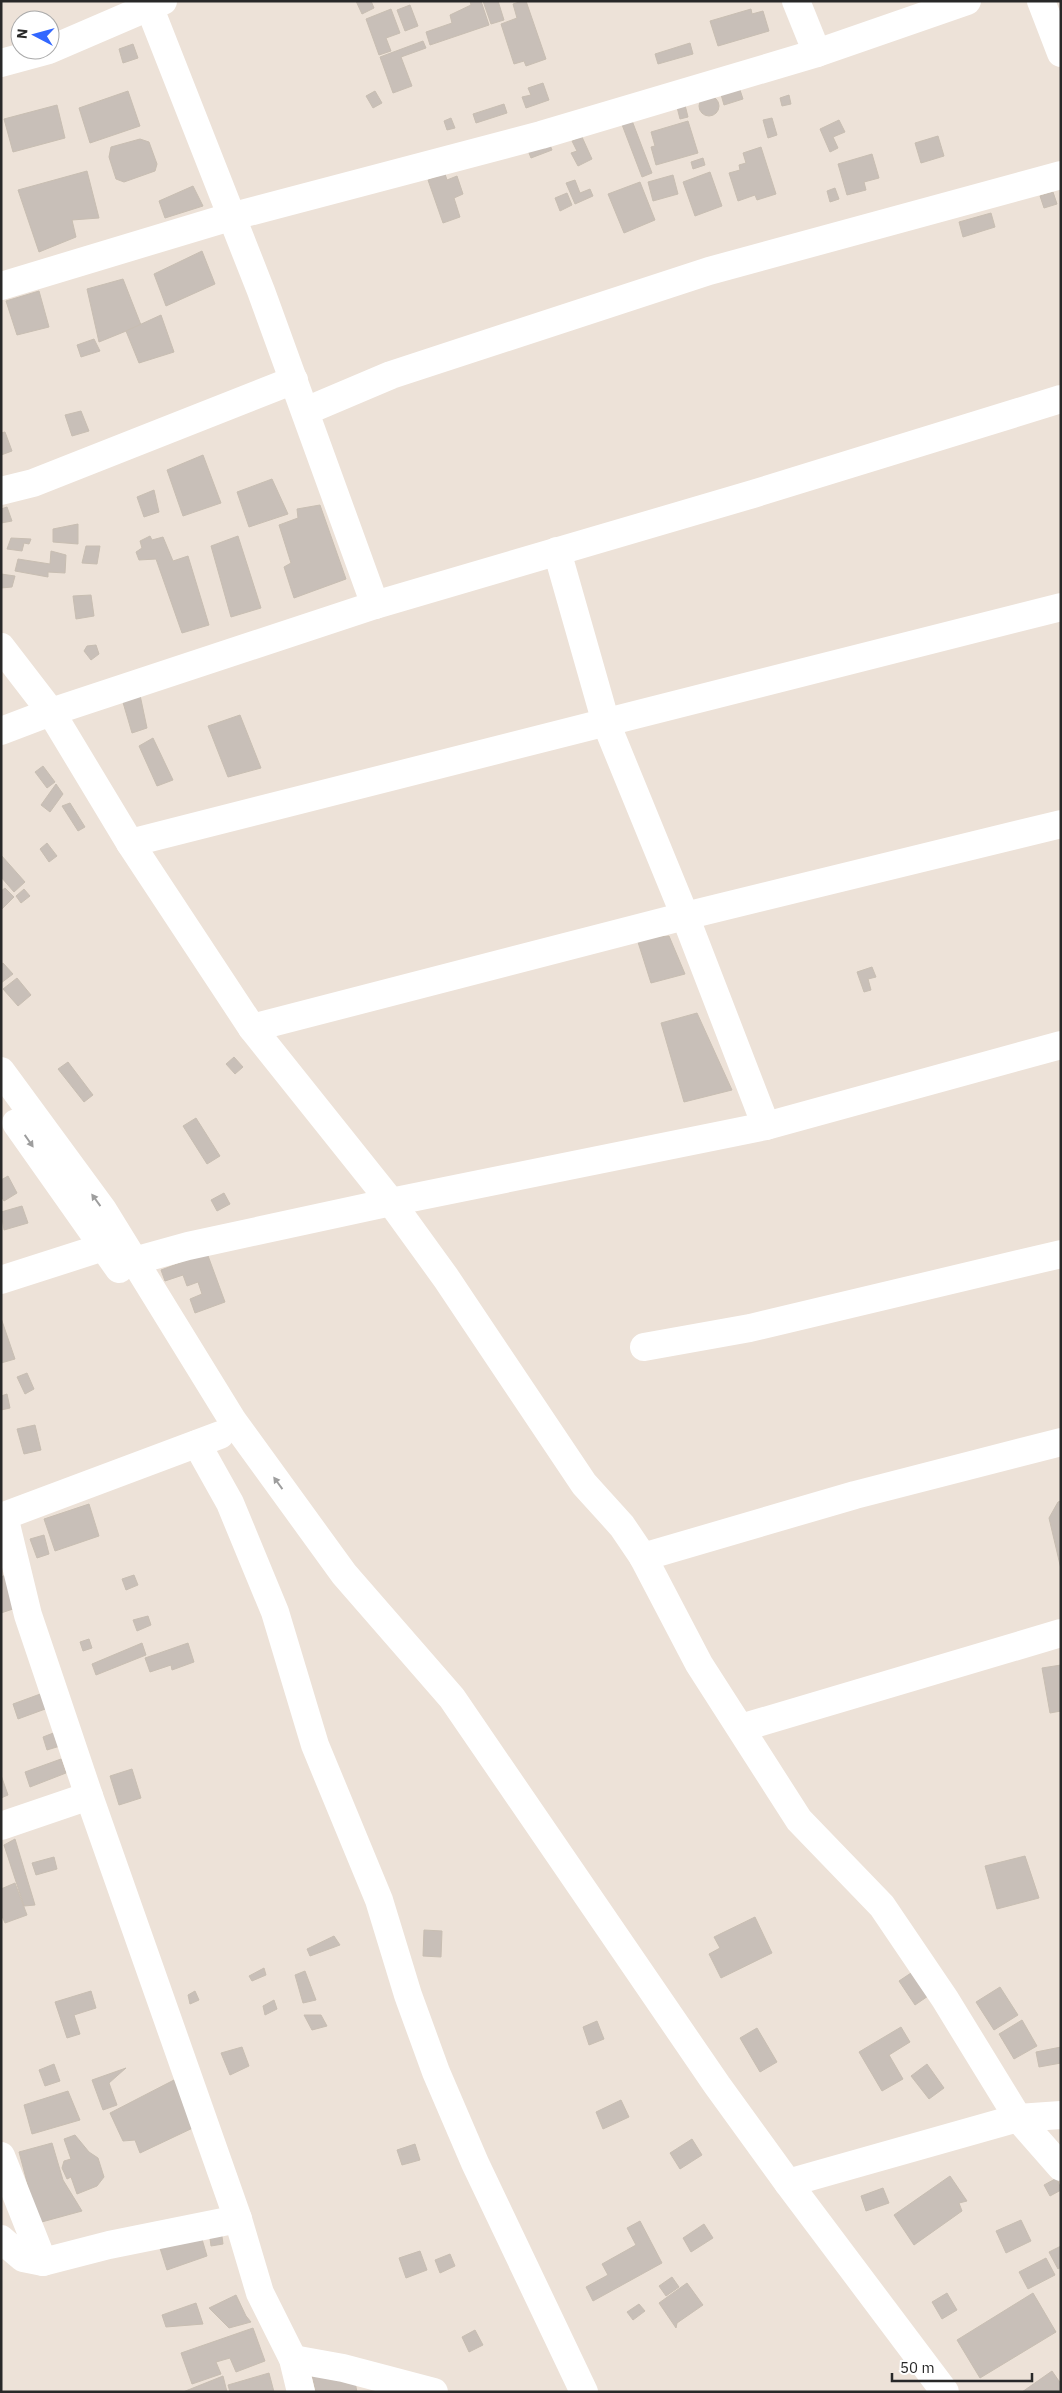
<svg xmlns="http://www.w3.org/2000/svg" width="1062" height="2393" viewBox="0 0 1062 2393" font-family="'IBM Plex Sans',sans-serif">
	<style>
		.building { fill: #c8bfb8; stroke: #c8beb2 }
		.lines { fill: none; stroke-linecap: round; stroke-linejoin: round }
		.minor { stroke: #fff; stroke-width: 28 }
		.oneway { fill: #9e9e9e }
	</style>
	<rect width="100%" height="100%" fill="#ede2d8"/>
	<g class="building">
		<polygon points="356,1 371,1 374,8 362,14"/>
		<polygon points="470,1 481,1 489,25 430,45 426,32 452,23 450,15 471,5"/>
		<polygon points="483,1 498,1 504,20 491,24"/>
		<polygon points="522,1 526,1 546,59 526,66 524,61 514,64 501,24 517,18 513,4"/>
		<polygon points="410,5 418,26 405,31 397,10"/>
		<polygon points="391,9 400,33 386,38 391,51 379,55 366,19"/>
		<polygon points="751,9 752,14 763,11 769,31 718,46 710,21"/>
		<polygon points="423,41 426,48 401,57 412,86 393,93 380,57"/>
		<polygon points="690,43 693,54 658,64 655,54"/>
		<polygon points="133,44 138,58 123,63 119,49"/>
		<polygon points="543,83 549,100 526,108 522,97 531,95 528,88"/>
		<polygon points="738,84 743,99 724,105 720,91"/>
		<polygon points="128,91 140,126 90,143 79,108"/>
		<polygon points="375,91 382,103 373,108 366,96"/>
		<polygon points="789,95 791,104 782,106 780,98"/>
		<circle cx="709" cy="106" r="10"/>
		<polygon points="684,101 688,117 680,119 676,103"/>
		<polygon points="504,104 507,113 476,123 473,114"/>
		<polygon points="57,105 65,138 13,152 4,119"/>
		<polygon points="451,118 455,128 447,130 444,121"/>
		<polygon points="631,118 652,173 642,177 621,122"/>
		<polygon points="772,118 777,135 768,138 763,120"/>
		<polygon points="839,120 845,132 833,137 838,148 830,152 820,129"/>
		<polygon points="688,121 698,153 656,165 651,147 655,146 651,132"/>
		<polygon points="938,136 944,156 921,163 915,143"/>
		<polygon points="582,137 592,159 578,166 571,153 577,151 572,141"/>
		<polygon points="140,139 149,142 157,164 155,171 124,182 116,179 109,157 111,147"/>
		<polygon points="548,140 552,150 531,158 527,148"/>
		<polygon points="761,147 776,194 757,200 755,195 738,201 729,173 740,170 739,165 746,163 743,153"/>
		<polygon points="872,154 879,178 864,182 866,190 847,195 838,164"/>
		<polygon points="703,158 705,165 693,169 691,162"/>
		<polygon points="87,171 99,218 72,220 76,237 39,252 18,190"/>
		<polygon points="710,172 722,206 695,216 683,182"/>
		<polygon points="445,174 447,180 457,176 463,194 454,198 460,217 443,223 428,180"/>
		<polygon points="673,175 678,194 653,201 648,182"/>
		<polygon points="575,180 580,193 590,189 593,196 575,204 566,183"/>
		<polygon points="640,182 655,220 624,233 608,194"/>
		<polygon points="193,186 203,206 165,218 159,201"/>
		<polygon points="835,188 839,199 830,202 827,191"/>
		<polygon points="1053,192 1057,204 1044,208 1040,196"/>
		<polygon points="567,193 572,205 560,211 555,198"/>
		<polygon points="991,213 995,227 963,237 959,222"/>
		<polygon points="202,251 215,284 166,306 154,274"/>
		<polygon points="123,279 141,325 99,342 87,289"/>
		<polygon points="39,291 49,327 17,335 6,301"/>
		<polygon points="161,315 174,352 139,363 126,331"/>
		<polygon points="94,339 100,351 81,357 77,345"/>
		<polygon points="81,411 89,431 72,436 65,415"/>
		<polygon points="5,432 12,451 1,455 1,433"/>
		<polygon points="203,455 221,503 183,516 167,470"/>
		<polygon points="272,479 288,514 249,527 237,492"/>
		<polygon points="154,490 159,512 144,517 137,497"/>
		<polygon points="320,505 346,579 294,598 284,567 291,563 279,525 298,518 297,509"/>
		<polygon points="7,507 12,521 1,523 1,509"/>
		<polygon points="78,524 78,544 53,542 53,529"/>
		<polygon points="150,536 152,540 163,537 173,561 188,556 209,625 182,633 156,559 139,560 136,552 142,548 140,541"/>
		<polygon points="238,536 261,608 231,617 211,546"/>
		<polygon points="11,538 31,539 29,544 24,543 22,551 7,549"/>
		<polygon points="86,546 100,546 97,564 82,563"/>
		<polygon points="51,551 66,555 65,573 48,572 48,577 15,571 18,559 50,564"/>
		<polygon points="1,574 15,576 12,587 1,588"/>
		<polygon points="91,595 94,616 76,619 73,596"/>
		<polygon points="96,645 99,654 91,660 84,651 87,646"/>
		<polygon points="140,695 147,728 132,733 122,699"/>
		<polygon points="240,715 261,768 228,777 208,726"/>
		<polygon points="153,738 173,780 157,786 139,746"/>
		<polygon points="43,766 55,782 47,788 35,772"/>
		<polygon points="56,784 63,794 50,812 41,805"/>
		<polygon points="70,803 85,827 78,831 62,806"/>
		<polygon points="47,843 57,856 49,862 40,849"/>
		<polygon points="1,855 25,882 14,892 1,877"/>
		<polygon points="5,888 14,897 1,910 1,891"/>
		<polygon points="24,889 30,896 21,903 16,896"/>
		<polygon points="669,936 685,974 651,983 637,939"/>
		<polygon points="3,963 13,974 1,983 1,964"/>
		<polygon points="872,967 876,977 868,979 871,990 864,992 857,972"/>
		<polygon points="17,978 31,995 18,1006 3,989"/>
		<polygon points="697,1013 732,1090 684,1102 661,1023"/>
		<polygon points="234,1057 243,1067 235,1074 226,1064"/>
		<polygon points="68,1062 93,1095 84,1102 58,1069"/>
		<polygon points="196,1118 220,1156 207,1164 183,1126"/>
		<polygon points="8,1176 17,1193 4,1201 1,1196 1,1180"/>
		<polygon points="224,1193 230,1204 217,1211 211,1200"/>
		<polygon points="22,1206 28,1223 4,1230 1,1212"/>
		<polygon points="207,1253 225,1302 195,1313 190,1299 202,1294 198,1282 187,1286 183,1275 165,1281 161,1270"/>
		<polygon points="1,1318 15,1359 1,1363"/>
		<polygon points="27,1373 34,1389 25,1394 17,1377"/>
		<polygon points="7,1394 10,1408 1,1410 1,1396"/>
		<polygon points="35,1425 41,1450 24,1454 17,1429"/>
		<polygon points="1061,1501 1061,1569 1049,1518 1058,1502"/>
		<polygon points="89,1504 99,1536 55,1551 44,1519"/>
		<polygon points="44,1535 49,1554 37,1558 30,1539"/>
		<polygon points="6,1575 16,1608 1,1613 1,1577"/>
		<polygon points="134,1575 138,1585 126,1590 122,1579"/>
		<polygon points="148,1616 151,1625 137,1631 133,1620"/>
		<polygon points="89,1639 92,1648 83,1651 80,1642"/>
		<polygon points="142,1643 146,1655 96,1675 92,1664"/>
		<polygon points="188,1643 194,1662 172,1670 171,1665 150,1672 145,1658"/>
		<polygon points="1061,1665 1061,1711 1050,1713 1042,1668"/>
		<polygon points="43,1693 48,1708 18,1719 13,1704"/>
		<polygon points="56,1732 60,1746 47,1750 43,1737"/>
		<polygon points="61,1759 66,1773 30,1787 25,1772"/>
		<polygon points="132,1769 141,1798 119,1805 110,1776"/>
		<polygon points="1,1775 8,1795 1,1798"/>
		<polygon points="15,1839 35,1905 24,1906 4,1845"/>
		<polygon points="1025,1856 1039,1898 997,1909 985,1866"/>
		<polygon points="54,1857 57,1869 36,1875 32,1863"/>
		<polygon points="15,1883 27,1915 5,1923 1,1914 1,1889"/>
		<polygon points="755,1917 772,1953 721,1978 709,1954 720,1948 714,1937"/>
		<polygon points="424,1930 442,1931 441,1957 423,1956"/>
		<polygon points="334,1936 340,1945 310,1956 307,1949"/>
		<polygon points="264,1968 266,1975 252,1981 249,1976"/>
		<polygon points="305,1971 316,2000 303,2003 295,1975"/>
		<polygon points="914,1971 931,1994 915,2005 899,1981"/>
		<polygon points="1000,1987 1018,2015 994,2030 976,2002"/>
		<polygon points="91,1991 96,2008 74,2015 80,2034 67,2038 55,2002"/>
		<polygon points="195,1991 199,2000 190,2004 188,1995"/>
		<polygon points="274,2000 277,2009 265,2015 263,2006"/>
		<polygon points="304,2015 321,2015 327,2026 312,2030"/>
		<polygon points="1022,2020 1037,2046 1014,2059 999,2034"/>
		<polygon points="597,2021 604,2039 589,2045 583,2027"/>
		<polygon points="901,2027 910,2042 889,2055 903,2079 882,2091 859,2052"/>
		<polygon points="757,2028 777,2062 760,2072 740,2038"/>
		<polygon points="242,2047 249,2066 230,2075 221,2053"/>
		<polygon points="1061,2047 1061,2063 1039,2067 1036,2052"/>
		<polygon points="54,2064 60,2081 45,2086 39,2070"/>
		<polygon points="927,2064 944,2088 929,2099 911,2076"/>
		<polygon points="126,2068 109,2083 117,2105 103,2110 92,2080"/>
		<polygon points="174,2080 197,2126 140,2153 135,2140 123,2141 110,2113"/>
		<polygon points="68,2091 80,2120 32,2134 24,2105"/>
		<polygon points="621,2100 629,2117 603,2129 596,2112"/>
		<polygon points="75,2135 89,2152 98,2158 104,2177 97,2186 77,2194 71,2177 67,2179 62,2168 64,2161 71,2159 64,2139"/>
		<polygon points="692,2139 702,2155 680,2169 670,2153"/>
		<polygon points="52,2143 63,2180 82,2211 38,2223 19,2152"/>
		<polygon points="415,2144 420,2160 402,2165 397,2150"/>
		<polygon points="950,2176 967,2201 959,2203 962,2211 914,2245 894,2215"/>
		<polygon points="1057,2178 1061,2190 1050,2196 1044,2185"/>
		<polygon points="883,2188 889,2203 866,2211 861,2196"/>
		<polygon points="1021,2220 1031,2241 1006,2253 996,2231"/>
		<polygon points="640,2221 662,2263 593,2301 586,2287 608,2275 602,2264 636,2245 627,2228"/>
		<polygon points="704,2224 713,2238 691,2252 683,2238"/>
		<polygon points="199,2229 207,2256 167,2270 158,2242"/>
		<polygon points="221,2229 223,2244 211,2246 209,2231"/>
		<polygon points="1061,2246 1061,2267 1058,2269 1049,2252"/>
		<polygon points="420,2251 427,2270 406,2278 399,2258"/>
		<polygon points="450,2254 455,2266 440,2273 435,2260"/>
		<polygon points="1046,2258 1055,2275 1028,2289 1019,2272"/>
		<polygon points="672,2277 679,2287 666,2296 659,2286"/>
		<polygon points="687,2283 703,2305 677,2323 676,2328 659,2303"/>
		<polygon points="947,2293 957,2310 942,2319 932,2302"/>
		<polygon points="1033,2293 1056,2332 980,2378 957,2340"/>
		<polygon points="236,2295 246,2316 251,2322 229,2328 209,2308"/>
		<polygon points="196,2303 203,2324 166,2327 162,2315"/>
		<polygon points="639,2304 645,2311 633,2320 627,2312"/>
		<polygon points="253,2328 265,2361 236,2372 230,2358 216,2362 221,2374 192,2384 181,2353"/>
		<polygon points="475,2330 483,2345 469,2352 462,2337"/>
		<polygon points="343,2368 347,2384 355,2382 357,2392 316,2392 312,2375"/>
		<polygon points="1052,2371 1061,2384 1061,2389 1057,2392 1022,2392"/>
		<polygon points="269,2373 274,2392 230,2392 228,2385"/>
		<polygon points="223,2376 227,2392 183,2392"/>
	</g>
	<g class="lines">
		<g class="minor">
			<polyline points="147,1 261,291 375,605"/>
			<polyline points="796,1 817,53"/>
			<polyline points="1041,1 1061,53"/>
			<polyline points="1,63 49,50 163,1"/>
			<polyline points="1,286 230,217 541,135 817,53 967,1"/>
			<polyline points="306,411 391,375 709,271 1061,175"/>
			<polyline points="1,491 33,483 294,380"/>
			<polyline points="557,551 606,723 685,916 766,1126"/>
			<polyline points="1,647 51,712 130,843 252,1028 391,1202 446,1278 584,1484 622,1526 643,1557 699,1664 799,1820 882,1906 945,1999 1018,2118 1061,2167"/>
			<polyline points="1,731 51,712 375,605 753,494 1061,399"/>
			<polyline points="130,843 1061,607"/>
			<polyline points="252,1028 685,916 1061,824"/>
			<polyline points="1,1071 103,1210 233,1421 344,1574 452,1698 717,2085 788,2183 945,2392"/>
			<polyline points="16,1123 119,1269"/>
			<polyline points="134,1261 188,1246 391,1202 766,1126 1061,1045"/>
			<polyline points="1,1280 119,1242"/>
			<polyline points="644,1347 750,1328 1061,1254"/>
			<polyline points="197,1444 230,1503 275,1612 315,1745 379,1900 408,1995 436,2072 475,2163 584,2392"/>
			<polyline points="4,1516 28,1615 89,1796 238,2219 260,2293 293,2359 301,2392"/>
			<polyline points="1,1517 220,1435"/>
			<polyline points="643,1557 855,1495 1061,1442"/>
			<polyline points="741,1728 1061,1633"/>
			<polyline points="1,1826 89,1796"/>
			<polyline points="1,2156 43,2262"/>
			<polyline points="788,2183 1018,2118 1061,2115"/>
			<polyline points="1,2239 23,2258 43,2262 109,2245 238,2219"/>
			<polyline points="293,2359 343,2368 434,2392"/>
		</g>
	</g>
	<defs><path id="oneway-solid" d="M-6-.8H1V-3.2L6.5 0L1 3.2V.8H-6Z" transform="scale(1.25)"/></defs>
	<g class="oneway">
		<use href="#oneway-solid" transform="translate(29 1141) rotate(55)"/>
		<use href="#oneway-solid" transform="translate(96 1200) rotate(-126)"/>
		<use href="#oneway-solid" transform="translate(278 1483) rotate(-126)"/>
	</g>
	<rect width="1062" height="2393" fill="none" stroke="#282828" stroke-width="5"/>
	<g transform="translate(35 35) rotate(276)"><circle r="24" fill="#ffffff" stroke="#a9a9a9"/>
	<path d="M0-4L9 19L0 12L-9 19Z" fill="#3267ff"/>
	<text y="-8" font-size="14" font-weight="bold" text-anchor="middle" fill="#282828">N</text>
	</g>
	<path d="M892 2373v8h140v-8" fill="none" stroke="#282828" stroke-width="2.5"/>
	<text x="900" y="2373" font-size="15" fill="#282828" stroke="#ffffff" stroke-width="4" paint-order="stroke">50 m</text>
</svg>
